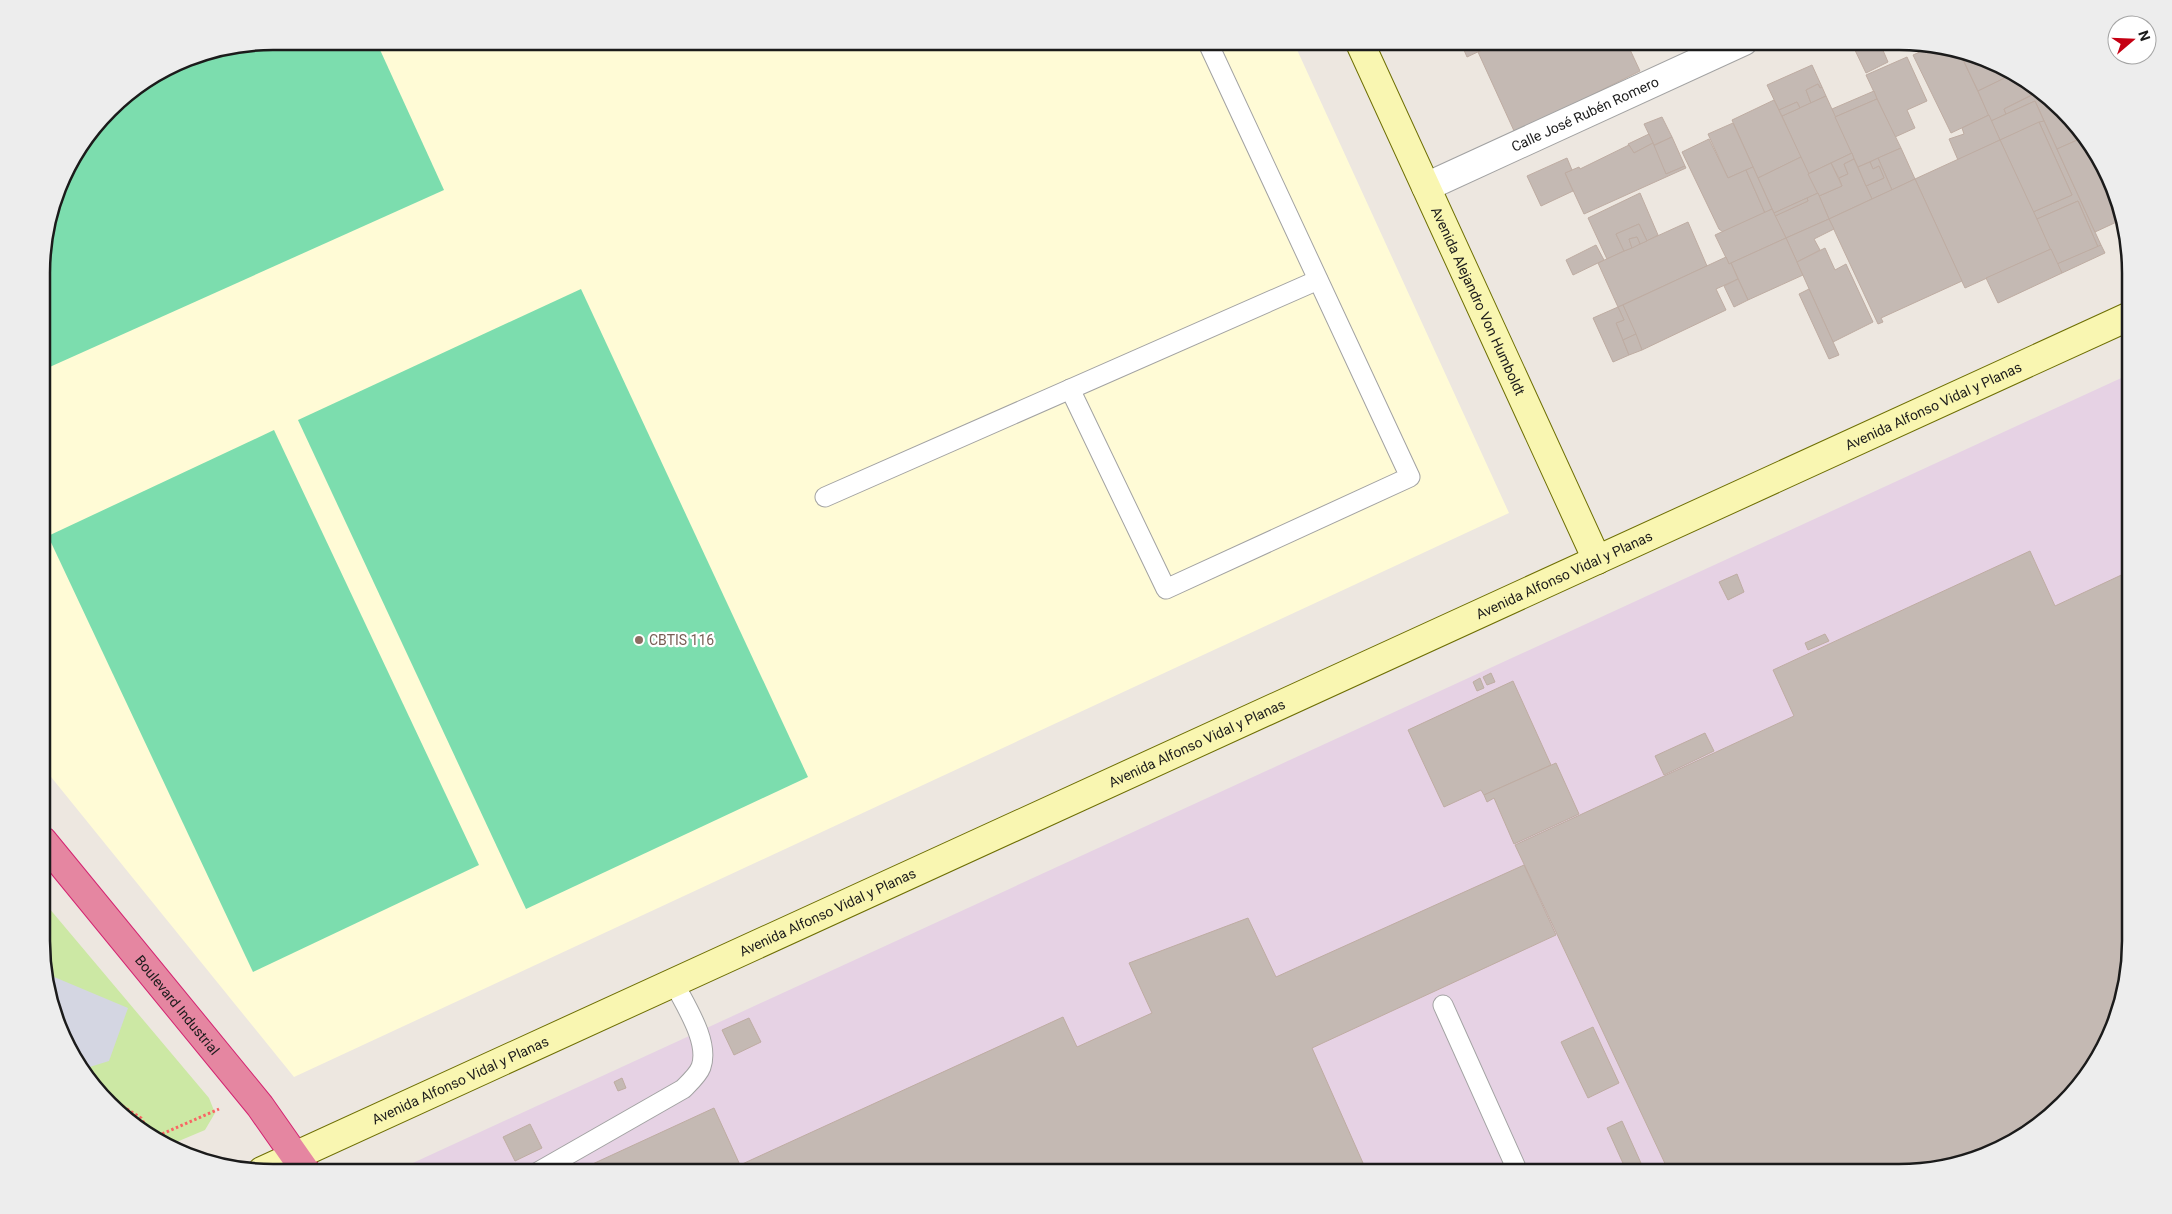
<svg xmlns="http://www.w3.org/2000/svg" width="2172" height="1214" viewBox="0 0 2172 1214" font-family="Roboto,sans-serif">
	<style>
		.industrial { fill: #e6d2e4 }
		.education { fill: #fffbd6 }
		.grass { fill: #cce8a4 }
		.pitch { fill: #7cddae }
		.plaza { fill: #d4d6e2 }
		.building { fill: #c4b9b3; stroke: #beaca2 }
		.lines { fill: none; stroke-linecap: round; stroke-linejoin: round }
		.lane-casing { stroke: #a2a2a2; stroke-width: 21 }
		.street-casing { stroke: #a2a2a2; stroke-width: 30 }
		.secondary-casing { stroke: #6e6f04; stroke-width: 30 }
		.highway-casing { stroke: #d42371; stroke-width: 30 }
		.path { stroke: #f96564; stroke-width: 3; stroke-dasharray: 2.5 2.5; stroke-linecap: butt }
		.lane { stroke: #fff; stroke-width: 19 }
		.street { stroke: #fff; stroke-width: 28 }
		.secondary { stroke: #f9f6b1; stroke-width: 28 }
		.highway { stroke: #e586a1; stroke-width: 28 }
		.education-dot { fill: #8d6e63; stroke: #fff; stroke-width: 2 }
		.labels { text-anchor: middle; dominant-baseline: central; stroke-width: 4.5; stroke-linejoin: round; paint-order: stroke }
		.street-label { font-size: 14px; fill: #1b1b1b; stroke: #fff }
		.education-label { font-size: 14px; fill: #785e54; stroke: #fff; text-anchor: start }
		.rim { fill: none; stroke: #1b1b1b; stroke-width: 2.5 }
	</style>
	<rect width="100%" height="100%" fill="#ede7e0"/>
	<polygon class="industrial" points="2130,374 2130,956 2100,1057 1973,1161 1914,1172 391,1173"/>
	<polygon class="education" points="273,41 1293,41 1509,513 294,1077 43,767 43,243 65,170 120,99 184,59"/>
	<polygon class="grass" points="43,901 209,1098 215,1113 205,1130 167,1146 157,1142 80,1070 43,971"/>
	<g class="pitch">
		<polygon points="273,41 376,41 444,190 43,370 43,243 65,170 120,99 184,59"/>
		<polygon points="581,289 808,777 526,909 298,420"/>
		<polygon points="274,430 479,865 253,972 48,536"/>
	</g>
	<polygon class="plaza" points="47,974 128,1008 109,1061 80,1070 45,976"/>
	<g class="building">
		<polygon points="1460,41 1501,41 1467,57"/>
		<polygon points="1501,41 1626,41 1640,71 1515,133 1478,52"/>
		<polygon points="1863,41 1879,41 1888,62 1866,73 1853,46"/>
		<polygon points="1933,46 1958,49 1989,115 1951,133 1913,55"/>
		<polygon points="1958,49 1959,49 2015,73 1978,91"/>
		<polygon points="1907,57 1927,101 1907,110 1915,128 1895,137 1866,75"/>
		<polygon points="1812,65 1822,87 1820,88 1818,84 1806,90 1811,103 1800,108 1797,102 1779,110 1767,85"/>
		<polygon points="2015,73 2027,84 2032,95 2004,109 2006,114 1991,121 1978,91"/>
		<polygon points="1818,84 1820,88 1822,87 1826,96 1811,103 1806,90"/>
		<polygon points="2027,84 2065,119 2071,131 2076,130 2080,139 2057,149 2035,101 2006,114 2004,109 2032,95"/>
		<polygon points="1874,91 1877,99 1835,117 1832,109"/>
		<polygon points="1826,96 1852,153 1808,174 1782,116"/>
		<polygon points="1877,99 1901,148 1858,167 1835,117"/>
		<polygon points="1774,100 1801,157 1758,178 1732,120"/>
		<polygon points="2035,101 2044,121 2000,140 1991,121"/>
		<polygon points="1797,102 1800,108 1782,116 1779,110"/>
		<polygon points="1989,115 2000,140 1958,160 1949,139 1964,134 1962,128"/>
		<polygon points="1662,117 1672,137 1654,145 1644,124"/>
		<polygon points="2044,121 2101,245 2098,247 2078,201 2037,219 2033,212 2072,195 2039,122"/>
		<polygon points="2039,122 2072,195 2033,212 2000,140"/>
		<polygon points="1733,123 1753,167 1728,178 1708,134"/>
		<polygon points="1649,134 1653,143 1634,153 1628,144"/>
		<polygon points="1672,137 1685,166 1666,174 1653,146"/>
		<polygon points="2084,137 2092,144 2119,199 2123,219 2095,232 2057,149"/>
		<polygon points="1709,139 1728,178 1746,170 1765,213 1723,232 1719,229 1682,152"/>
		<polygon points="2000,140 2051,249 1965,288 1915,179"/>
		<polygon points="1653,143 1666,174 1685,166 1686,168 1584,214 1565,173 1579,167 1580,169 1629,145 1634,153"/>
		<polygon points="1901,148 1915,179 1892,190 1878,158"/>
		<polygon points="1852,153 1854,159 1844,164 1848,174 1839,178 1831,163"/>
		<polygon points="1801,157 1818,193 1774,213 1758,178"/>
		<polygon points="1567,158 1572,170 1565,173 1573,191 1541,206 1527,176"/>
		<polygon points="1878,158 1892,190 1872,199 1866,186 1884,178 1879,166 1873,169 1870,162"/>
		<polygon points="1854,159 1872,199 1829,219 1819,196 1842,186 1839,178 1848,174 1844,164"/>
		<polygon points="1870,162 1873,169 1879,166 1884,178 1866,186 1858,167"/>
		<polygon points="1831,163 1842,186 1819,196 1808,174"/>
		<polygon points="1753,167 1772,209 1765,213 1746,170"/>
		<polygon points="1915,179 1962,281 1881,318 1883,322 1878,324 1829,219"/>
		<polygon points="1640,193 1658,235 1647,241 1639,224 1616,234 1624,251 1607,259 1588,218"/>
		<polygon points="1818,193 1829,219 1786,238 1775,216 1808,201 1807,198"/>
		<polygon points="1807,198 1808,201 1775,216 1774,213"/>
		<polygon points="2078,201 2098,247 2057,264 2037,219"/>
		<polygon points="1772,209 1786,238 1729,264 1715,235"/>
		<polygon points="1829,219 1834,229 1814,239 1820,250 1797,262 1786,238"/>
		<polygon points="1688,222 1707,266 1618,307 1598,263"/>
		<polygon points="1639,224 1647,241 1640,244 1637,237 1629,239 1632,248 1624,251 1616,234"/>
		<polygon points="1637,237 1640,244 1632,248 1629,239"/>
		<polygon points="1786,238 1803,275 1748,300 1731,263"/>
		<polygon points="1596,245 1604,260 1573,275 1566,260"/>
		<polygon points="2101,245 2105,253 2062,273 2057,264"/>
		<polygon points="1825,248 1835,270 1846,264 1873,322 1833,342 1797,262"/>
		<polygon points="2051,249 2062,273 1998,303 1986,278"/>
		<polygon points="1726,257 1729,264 1731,263 1738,279 1716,289 1726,310 1642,350 1623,305"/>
		<polygon points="1738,279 1748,300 1734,307 1724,286"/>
		<polygon points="1809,289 1839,355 1829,359 1799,294"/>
		<polygon points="1623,305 1636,334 1623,340 1616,323 1624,320 1618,307"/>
		<polygon points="1618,307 1624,320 1616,323 1629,355 1613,362 1593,318"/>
		<polygon points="1636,334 1642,350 1629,355 1623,340"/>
		<polygon points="2030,551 2055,606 2130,571 2130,956 2100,1057 2028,1134 1973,1161 1914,1172 1669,1172 1515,845 1794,716 1773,670"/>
		<polygon points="1737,574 1744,592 1728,600 1719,582"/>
		<polygon points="1825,634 1829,641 1808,650 1805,643"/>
		<polygon points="1491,673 1495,682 1487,685 1483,677"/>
		<polygon points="1480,678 1484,688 1477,691 1473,682"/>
		<polygon points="1513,681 1551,765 1484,795 1481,790 1444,807 1408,730"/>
		<polygon points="1705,733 1714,751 1664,775 1655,756"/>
		<polygon points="1556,763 1579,814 1514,844 1494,798 1487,802 1484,795"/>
		<polygon points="1524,865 1556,935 1312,1048 1367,1172 573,1173 714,1108 740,1165 1063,1017 1077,1047 1152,1013 1129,963 1248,918 1276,977"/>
		<polygon points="749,1018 761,1042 734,1055 722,1030"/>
		<polygon points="1593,1027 1619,1083 1588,1098 1561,1042"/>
		<polygon points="622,1078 626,1088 618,1091 614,1082"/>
		<polygon points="1622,1121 1645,1172 1627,1172 1607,1128"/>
		<polygon points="530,1124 542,1148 515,1161 503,1137"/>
	</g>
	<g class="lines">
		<defs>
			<g id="lane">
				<polyline points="1070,389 1166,589 1410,477 1207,41"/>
				<polyline points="825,497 1318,280"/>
				<polyline points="1443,1005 1518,1172"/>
				<path d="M536,1173l147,-84c6,-6 15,-14 18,-22 9,-25 -16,-62 -27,-84"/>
			</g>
			<g id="street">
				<path id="s1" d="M1426,187l318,-146"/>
			</g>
			<g id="secondary">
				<path id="s2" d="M1359,41l238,519"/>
				<path id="s3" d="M262,1171l1868,-855"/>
			</g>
			<g id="highway">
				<path id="s4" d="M43,841l217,265 47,67"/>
			</g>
		</defs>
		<use href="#lane" class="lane-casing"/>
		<use href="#street" class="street-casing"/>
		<use href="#secondary" class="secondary-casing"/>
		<use href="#highway" class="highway-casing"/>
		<g class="path">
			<polyline points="85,1069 92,1081"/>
			<polyline points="110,1098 141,1118 153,1138"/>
			<polyline points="153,1138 219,1109"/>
		</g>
		<use href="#lane" class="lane"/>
		<use href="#street" class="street"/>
		<use href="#secondary" class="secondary"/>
		<use href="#highway" class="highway"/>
	</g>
	<circle class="education-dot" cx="639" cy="640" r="5"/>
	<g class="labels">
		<g class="street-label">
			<text stroke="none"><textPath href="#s1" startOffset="175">Calle José Rubén Romero</textPath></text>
			<text stroke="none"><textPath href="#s2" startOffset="286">Avenida Alejandro Von Humboldt</textPath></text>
			<text stroke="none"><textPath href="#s3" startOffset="1838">Avenida Alfonso Vidal y Planas</textPath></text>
			<text stroke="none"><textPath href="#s3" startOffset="1432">Avenida Alfonso Vidal y Planas</textPath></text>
			<text stroke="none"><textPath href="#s3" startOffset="1028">Avenida Alfonso Vidal y Planas</textPath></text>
			<text stroke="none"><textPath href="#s3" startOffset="622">Avenida Alfonso Vidal y Planas</textPath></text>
			<text stroke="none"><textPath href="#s4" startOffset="212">Boulevard Industrial</textPath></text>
			<text stroke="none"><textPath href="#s3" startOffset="218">Avenida Alfonso Vidal y Planas</textPath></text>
		</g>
		<g class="education-label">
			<text x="649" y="640">CBTIS 116</text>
		</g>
	</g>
	<path d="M0 0H2172V1214H0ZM273 50H1899A223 223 0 0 1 2122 273V941A223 223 0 0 1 1899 1164H273A223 223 0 0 1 50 941V273A223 223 0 0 1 273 50Z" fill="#ededed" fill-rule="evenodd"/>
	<path class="rim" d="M273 50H1899A223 223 0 0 1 2122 273V941A223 223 0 0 1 1899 1164H273A223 223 0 0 1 50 941V273A223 223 0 0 1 273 50Z"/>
	<g transform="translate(2132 40) rotate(71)"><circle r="24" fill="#ffffff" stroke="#a4a4a4"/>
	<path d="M0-4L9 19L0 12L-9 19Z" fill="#c50013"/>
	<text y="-8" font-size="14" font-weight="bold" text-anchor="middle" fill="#1b1b1b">N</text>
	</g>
</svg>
